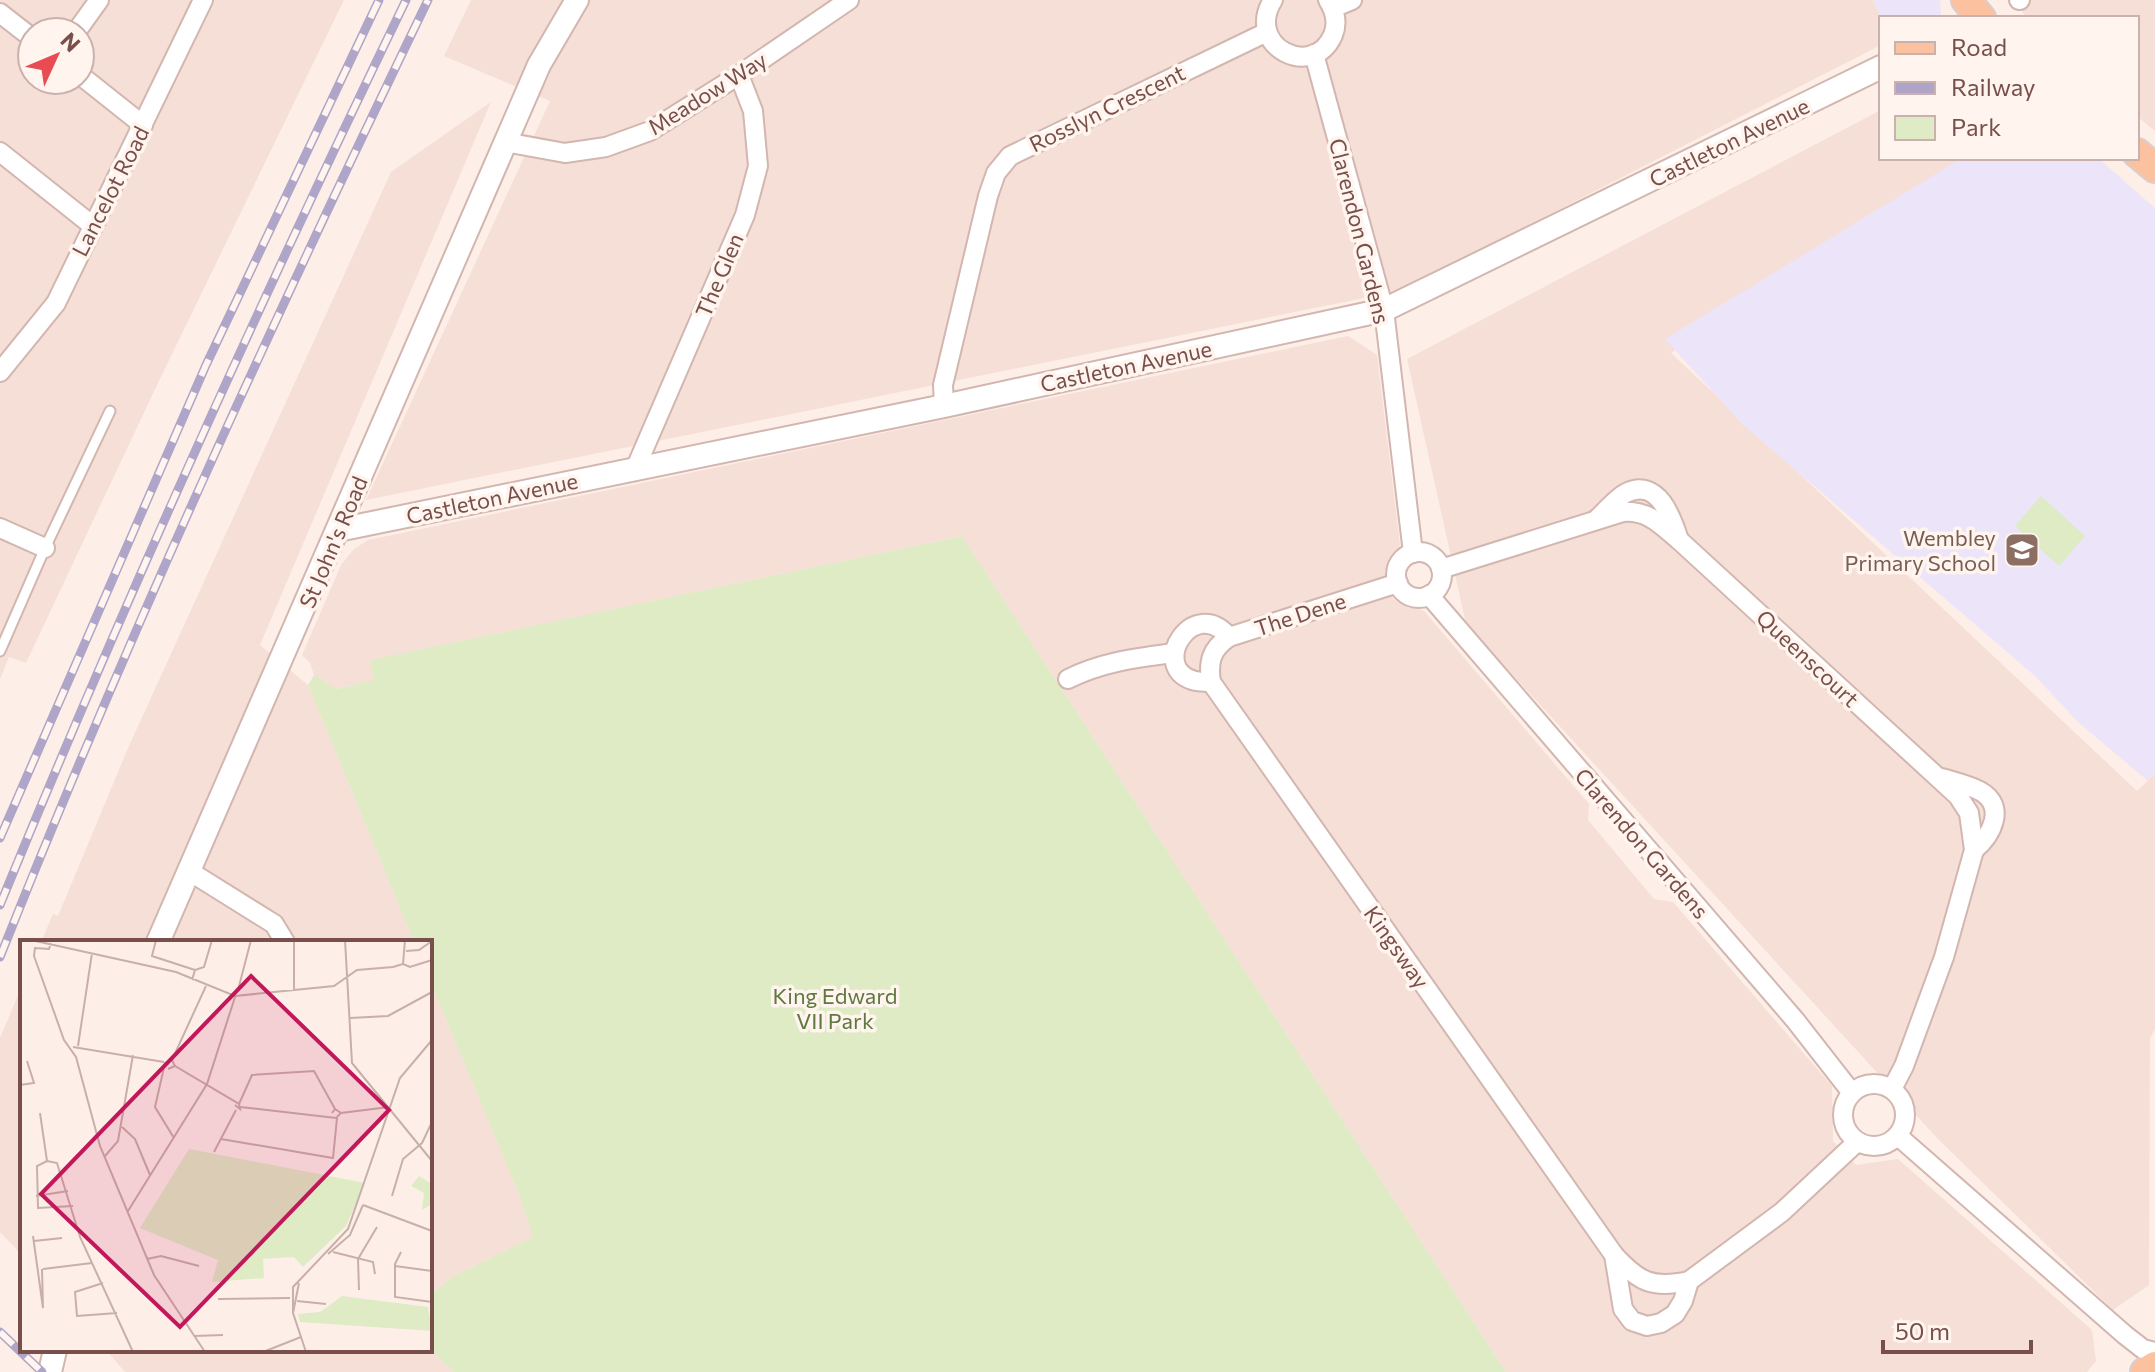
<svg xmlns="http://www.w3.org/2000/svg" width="2155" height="1372" viewBox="0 0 2155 1372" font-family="Commissioner,sans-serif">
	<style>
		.residential { fill: #f5dfd6; fill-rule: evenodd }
		.education { fill: #ece4f9 }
		.green { fill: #deebc5 }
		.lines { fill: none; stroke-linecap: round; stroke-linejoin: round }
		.service-casing { stroke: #d2b6af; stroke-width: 13 }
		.minor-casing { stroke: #d2b6af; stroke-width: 22 }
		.tertiary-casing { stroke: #d2b6af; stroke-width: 26 }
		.primary-casing { stroke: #d9cecd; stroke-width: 32 }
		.service { stroke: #fff; stroke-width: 9 }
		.minor { stroke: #fff; stroke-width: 18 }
		.tertiary { stroke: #fff; stroke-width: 22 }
		.primary { stroke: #fcc2a0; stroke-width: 28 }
		.rail-casing { stroke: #afa5c8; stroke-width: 9 }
		.rail { stroke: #fff4ee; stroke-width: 6; stroke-dasharray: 18; stroke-linecap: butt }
		.labels { text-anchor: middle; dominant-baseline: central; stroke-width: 7; stroke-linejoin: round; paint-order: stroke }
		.street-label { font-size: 22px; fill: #784f4b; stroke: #fff4ee }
		.education-label { font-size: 22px; fill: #785e54; stroke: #fff4ee; text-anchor: end }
		.park-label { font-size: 22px; fill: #5e7840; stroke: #fff4ee }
		.inset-road { fill: none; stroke: #c8afa9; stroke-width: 2 }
		.view { fill: #c2185b; fill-opacity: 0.15; stroke: #c2185b; stroke-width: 4 }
		.inset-edge { fill: none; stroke: #784f4b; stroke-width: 4 }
	</style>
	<rect width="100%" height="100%" fill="#fdefe8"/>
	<g class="residential">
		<path d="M0,0h344l-187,385 -131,278 -17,-6 -9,22zM32,32h48v48h-48z"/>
		<polygon points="471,0 1873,0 1881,18 1881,45 1399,291 366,500 550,101 444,56"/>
		<polygon points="2016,0 2155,0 2155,131 2137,116 2137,18 2026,18"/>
		<polygon points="491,102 260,645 308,685 414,942 41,942 53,914 58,916 128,748 391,172"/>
		<polygon points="1881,110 1881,158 1984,158 1671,353 2137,791 2155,774 2155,1029 2150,1038 2149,1285 2113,1310 1938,1139 1466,624 1407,359"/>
		<polygon points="1348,336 1377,355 1400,545 1385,572 1393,599 1424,611 1589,804 1588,820 1654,899 1673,902 1832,1086 1833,1141 1856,1165 1898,1159 2092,1330 2096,1361 2087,1372 1506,1372 962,536 371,660 375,680 336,689 314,675 310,663 302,655 341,565 354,549 368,540"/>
		<polygon points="430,981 520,1197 533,1237 452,1277 430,1295"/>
		<polygon points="22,986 22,1255 0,1232 0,1038"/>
		<polygon points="106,1350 430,1350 454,1372 125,1372"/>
	</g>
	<g class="education">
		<polygon points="1873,0 1940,0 1941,16 1937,18 1881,18"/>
		<polygon points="1962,158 2098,158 2155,208 2155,773 2148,781 2079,723 2035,676 1742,424 1665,339"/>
	</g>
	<g class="green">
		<polygon points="2041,496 2085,536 2059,566 2015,526"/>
		<polygon points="962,536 1506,1372 454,1372 430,1350 430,1295 452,1277 533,1237 520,1197 430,981 430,942 414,942 308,685 314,675 337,689 374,680 370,660"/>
	</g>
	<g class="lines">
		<defs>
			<polyline id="service" points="0,651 45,548 110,411"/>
			<g id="minor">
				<path d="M1273,0c-29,46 40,81 60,35 5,-12 2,-24 -5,-35"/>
				<polyline points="2019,0 2020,0"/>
				<polyline points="1333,8 1352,0"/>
				<polyline points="0,13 32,38"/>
				<polyline points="76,32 99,0"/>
				<polyline points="1314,54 1384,310 1413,553"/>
				<polyline points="80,75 143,125"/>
				<polyline points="505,142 565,153 606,147 650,131 739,75 849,0"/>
				<polyline points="0,152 93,226"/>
				<polyline points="0,372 56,303 203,0"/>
				<polyline points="944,406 943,385 988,196 996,173 1010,156 1267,32"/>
				<polyline points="636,467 745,215 758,166 753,111 739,75"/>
				<path d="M1598,518c9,-8 18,-20 28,-25 32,-16 46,25 53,47"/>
				<polyline points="0,528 45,548"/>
				<circle cx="1419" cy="575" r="23"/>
				<path d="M1441,569l182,-57c25,-2 38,13 56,28l279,256 11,17 5,37 -30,107 -40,109 -12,23"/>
				<path d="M1398,583l-169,54c-18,12 -21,25 -18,45l403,573 9,54 9,12 15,5 14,-3 14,-9 8,-13 6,-20 93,-69 75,-70"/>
				<polyline points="1429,595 1795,1020 1852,1093"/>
				<path d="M1068,679c34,-17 68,-21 105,-26"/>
				<path d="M1211,682c-6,0 -14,0 -19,-2 -43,-15 2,-85 37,-43"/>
				<path d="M1942,778c13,4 26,7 38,13 27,15 12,44 -6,59"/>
				<polyline points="189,871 274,924 285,942"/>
				<circle cx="1874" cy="1115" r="31"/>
				<polyline points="1898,1136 2125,1335 2143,1349 2155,1352"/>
				<path d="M1614,1255c25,27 38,34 75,26"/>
			</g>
			<g id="tertiary">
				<polyline points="338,530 944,406 1384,310 1881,67"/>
				<polyline points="158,942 539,65 577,0"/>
				<polyline points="50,1372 55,1350"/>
			</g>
			<g id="primary">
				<polyline points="1966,0 1981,18"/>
				<polyline points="2137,153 2155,168"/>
				<polyline points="2145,1372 2155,1366"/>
			</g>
		</defs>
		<use href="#service" class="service-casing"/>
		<use href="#minor" class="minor-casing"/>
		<use href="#tertiary" class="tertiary-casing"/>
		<use href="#primary" class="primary-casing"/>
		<use href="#service" class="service"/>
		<use href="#minor" class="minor"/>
		<use href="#tertiary" class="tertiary"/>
		<use href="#primary" class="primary"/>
		<defs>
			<g id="rail">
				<polyline points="0,838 206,365 379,0"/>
				<path d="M0,905c125,-306 262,-607 406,-905"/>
				<path d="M0,957c129,-325 276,-642 428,-957"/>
				<polyline points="0,1332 42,1372"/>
			</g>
		</defs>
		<use href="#rail" class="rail-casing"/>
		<use href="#rail" class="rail"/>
	</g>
	<defs>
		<symbol id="school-square" viewBox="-11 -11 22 22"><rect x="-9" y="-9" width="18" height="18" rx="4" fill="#8d6e63" stroke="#fff4ee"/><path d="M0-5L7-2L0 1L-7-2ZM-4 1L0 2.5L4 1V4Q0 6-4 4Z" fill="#fff"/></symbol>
	</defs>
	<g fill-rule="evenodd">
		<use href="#school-square" x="2002" y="530" width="40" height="40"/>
	</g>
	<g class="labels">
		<g class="street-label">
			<text transform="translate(707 93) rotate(-32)">Meadow Way</text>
			<text transform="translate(1107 108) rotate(-26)">Rosslyn Crescent</text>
			<text transform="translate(1729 142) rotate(-26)">Castleton Avenue</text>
			<text transform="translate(110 191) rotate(-63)">Lancelot Road</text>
			<text transform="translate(1360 231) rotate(76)">Clarendon Gardens</text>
			<text transform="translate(719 275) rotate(-67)">The Glen</text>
			<text transform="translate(1126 366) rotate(-12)">Castleton Avenue</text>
			<text transform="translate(492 498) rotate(-12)">Castleton Avenue</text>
			<text transform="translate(333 542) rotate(-67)">St John's Road</text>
			<text transform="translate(1300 614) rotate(-18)">The Dene</text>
			<text transform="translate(1808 658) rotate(43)">Queenscourt</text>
			<text transform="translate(1642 843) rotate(49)">Clarendon Gardens</text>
			<text transform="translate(1397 947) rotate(55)">Kingsway</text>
		</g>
		<g class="education-label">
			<text x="1996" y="537">Wembley<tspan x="1996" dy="25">Primary School</tspan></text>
		</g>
		<g class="park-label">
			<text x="835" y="995">King Edward<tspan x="835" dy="25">VII Park</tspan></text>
		</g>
	</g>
	<g transform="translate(20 940)">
		<rect width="412" height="412" fill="#fdefe8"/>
		<path d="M169,209l176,34 -19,43 -43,41 -9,-10 -31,2 1,19 -52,4 6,-22 -78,-32zM399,236l13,8v20l-10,6 2,-17 -13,-7zM322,356l86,11 4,24 -132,-9 -2,-8 22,-2z" fill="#deebc5"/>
		<path class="inset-road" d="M11,0l145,32 59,24 99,-10 23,-16 36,-3 10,-3 2,-24M136,0l-4,16 43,14M325,0l7,123 80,98M31,3l-2,6 -14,-1 -1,8 30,84 12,17 24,89 54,129 51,77M386,11l13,-1 13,-9M383,24l7,3 22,-7M172,40l3,-10 9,-3 8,-27M218,50l13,-50M274,50v-50M330,78l38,-2 44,-24M58,106l14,-93M53,107l91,15M152,120l34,-74M155,126l64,38 1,5 -5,-4M148,129l7,-3 -3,-6 -7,3 -10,44 19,31M0,145l14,-2 -7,-22M219,164l13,-29 62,-4 21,38M220,167l96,11 5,-5 -6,-4 -3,4M20,173l7,48M321,173l48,-6M102,187l13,12 15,36M201,199l112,19 4,-40M194,212l22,-42M85,216l13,-15 15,-86M27,221l10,2 23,74 53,115M27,221l-10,5 1,42 35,-2M16,256l32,-5M372,256l11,-37 19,-16 10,-21M343,265l69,26M108,271l79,-127 28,-87M13,296l10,72 -1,-39M14,301l28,-3M313,312l40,10 2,12M381,312l-6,12v33l37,5M308,314l22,-19 13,-30M127,319l14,-3 38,10M375,326l37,5M23,329l49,-6M83,343l-28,9 2,24 40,-3M339,350l-1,-31 19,-32M198,359l72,-1M277,361l29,3M273,373l6,-30M174,396l29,-1M243,412l38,-15M286,412l-13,-39v-26l55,-58 52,-151 32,-38"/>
		<path class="view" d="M231,36l138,134 -209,217 -139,-133z"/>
		<rect width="412" height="412" class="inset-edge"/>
	</g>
	<rect x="1879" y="16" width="260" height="144" fill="#fff4ee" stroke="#c9b2ad" stroke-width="2"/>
	<rect x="1895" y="42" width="40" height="12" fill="#fcc2a0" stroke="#c9b2ad" stroke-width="2"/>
	<text x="1951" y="56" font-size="24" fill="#784f4b">Road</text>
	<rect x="1895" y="82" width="40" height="12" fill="#afa5c8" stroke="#c9b2ad" stroke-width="2"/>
	<text x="1951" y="96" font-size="24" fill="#784f4b">Railway</text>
	<rect x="1895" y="116" width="40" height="24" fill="#deebc5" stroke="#c9b2ad" stroke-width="2"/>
	<text x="1951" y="136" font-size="24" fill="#784f4b">Park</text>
	<g transform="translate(56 56) rotate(46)"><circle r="38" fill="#fff4ee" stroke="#c9b2ad" stroke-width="2"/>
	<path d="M0-6L14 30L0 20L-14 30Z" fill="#e84b51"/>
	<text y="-12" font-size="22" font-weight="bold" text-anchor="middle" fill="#784f4b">N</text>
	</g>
	<path d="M1883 1340v12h148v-12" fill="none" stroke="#784f4b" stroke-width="4"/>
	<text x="1895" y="1340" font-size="24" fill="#784f4b" stroke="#fff4ee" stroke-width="6" paint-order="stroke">50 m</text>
</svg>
